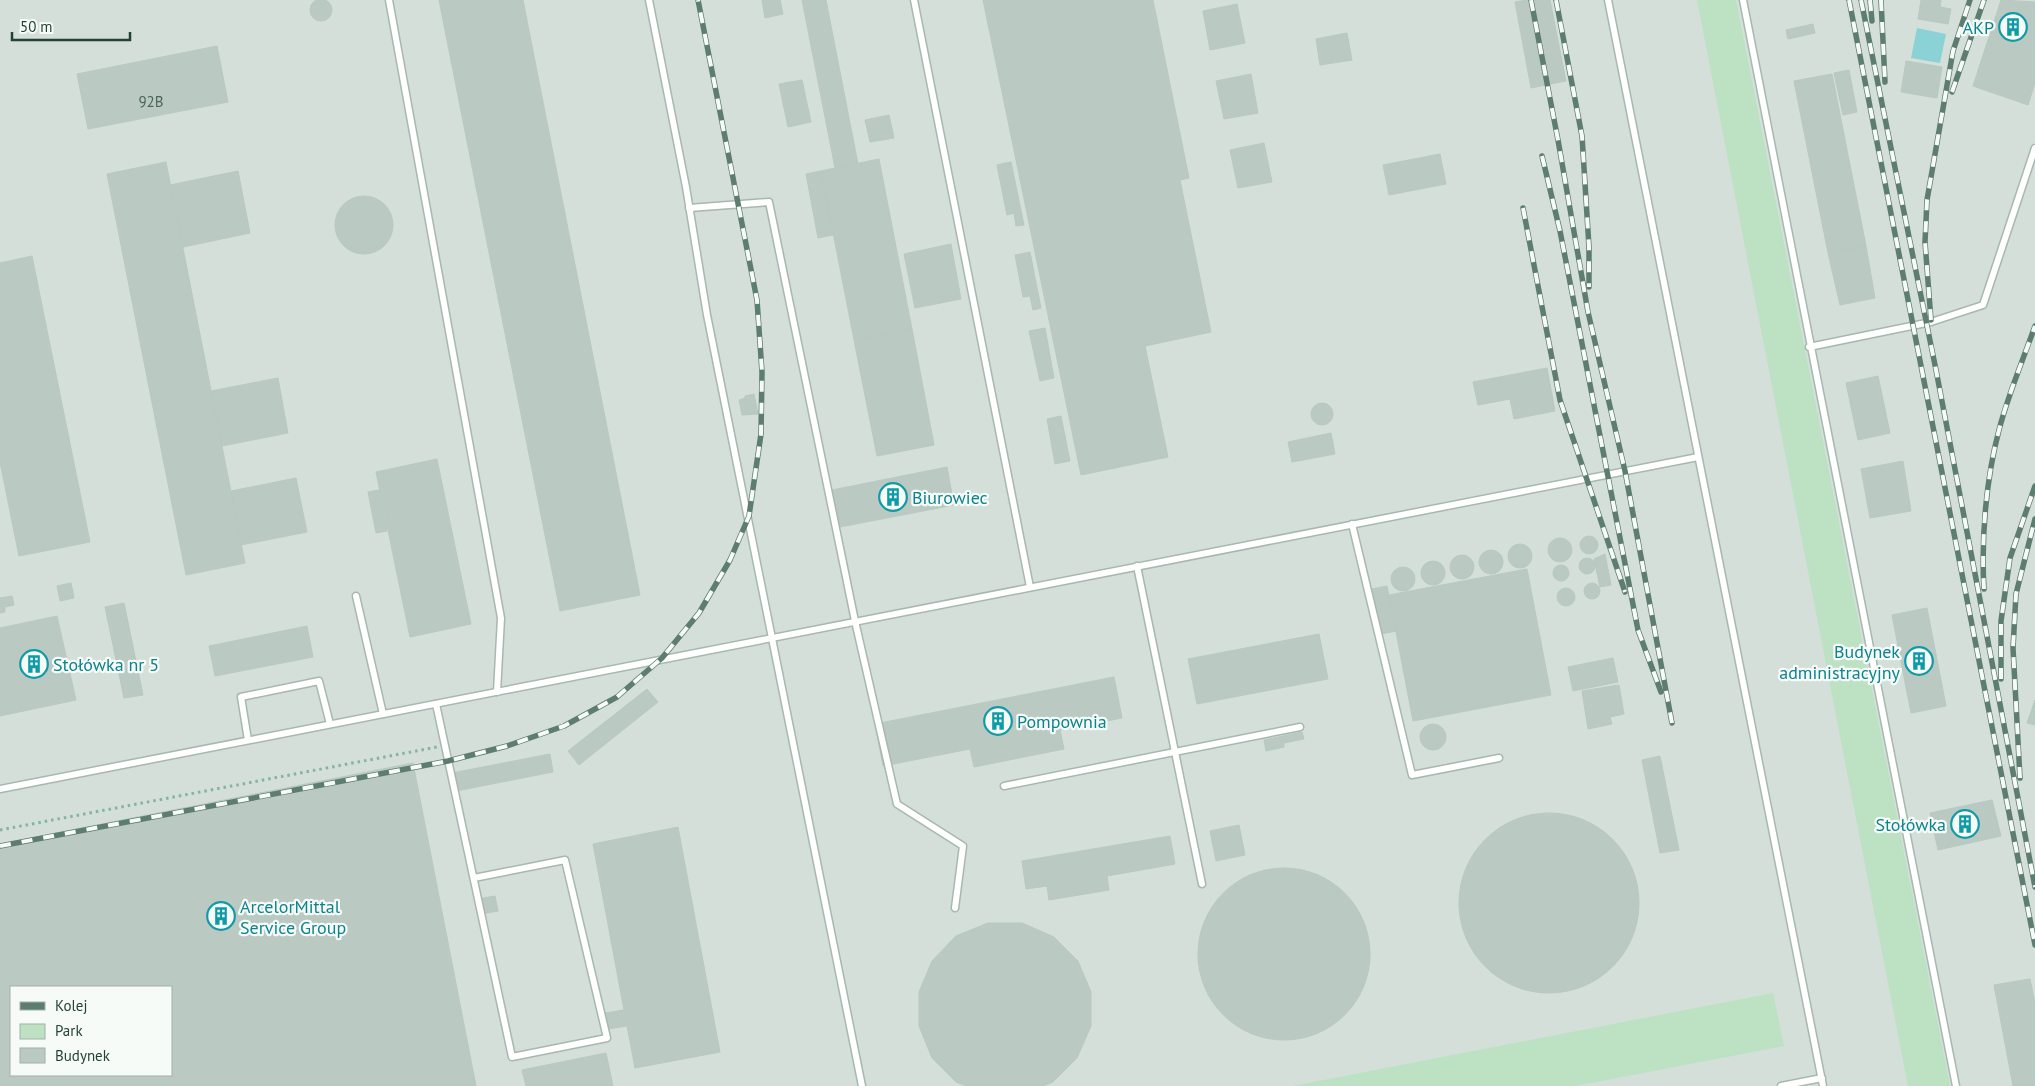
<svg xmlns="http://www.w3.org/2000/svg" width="2035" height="1086" viewBox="0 0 2035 1086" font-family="'PT Sans',sans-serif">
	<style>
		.built { fill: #d3dfd8; fill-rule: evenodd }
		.green { fill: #bde1c3 }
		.water { fill: #8bd2d6 }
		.building { fill: #bacac2; stroke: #b7c9c0; fill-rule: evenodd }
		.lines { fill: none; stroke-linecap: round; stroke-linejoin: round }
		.service-casing { stroke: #a7b8b0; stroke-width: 9 }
		.path { stroke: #84b4a0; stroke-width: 3; stroke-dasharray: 2.5 4; stroke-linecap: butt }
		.service { stroke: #fff; stroke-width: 6 }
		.rail-casing { stroke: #5e7d71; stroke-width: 5.5 }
		.rail { stroke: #f6fbf8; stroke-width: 4; stroke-dasharray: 11; stroke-linecap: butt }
		.labels { text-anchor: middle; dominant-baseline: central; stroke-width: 4.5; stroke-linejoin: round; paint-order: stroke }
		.number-label { font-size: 15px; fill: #496459 }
		.culture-label { font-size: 18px; fill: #0d838f; stroke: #f6fbf8; text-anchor: start }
	</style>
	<rect width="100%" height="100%" fill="#e5efe9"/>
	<path class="built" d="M0,0h2035v1086h-2035zM11,987h160v88h-160z"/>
	<g class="green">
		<polygon points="1697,0 1736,0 1950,1086 1908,1086"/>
		<polygon points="1773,993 1784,1046 1575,1086 1293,1086"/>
	</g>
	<polygon class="water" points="1917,28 1946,34 1940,63 1911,58"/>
	<g class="building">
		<circle cx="321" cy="10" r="11"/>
		<polygon points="439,0 523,0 640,595 560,611"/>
		<polygon points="762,0 780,0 783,14 765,18"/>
		<polygon points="802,0 826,0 858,164 835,168"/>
		<polygon points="983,0 1153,0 1189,178 1180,180 1211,332 1145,346 1168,457 1081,475"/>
		<polygon points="1527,0 1550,0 1566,81 1531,88 1515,2"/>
		<polygon points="1921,0 1941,0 1940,7 1951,9 1948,24 1918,19"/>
		<polygon points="2001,0 2035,2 2035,83 2028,105 1973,86"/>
		<polygon points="1237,4 1245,43 1210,50 1203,11"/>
		<polygon points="1813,24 1815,33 1788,39 1786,30"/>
		<polygon points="1347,33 1352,60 1320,65 1316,39"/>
		<polygon points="217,46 228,102 88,129 77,74"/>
		<polygon points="1906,61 1942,67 1937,98 1901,92"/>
		<polygon points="1849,70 1857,112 1843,115 1834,73"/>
		<polygon points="1251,74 1258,113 1224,119 1216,81"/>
		<polygon points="1832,74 1866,246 1828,253 1794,81"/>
		<polygon points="802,80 811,122 788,127 779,84"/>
		<polygon points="889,115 894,138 870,142 865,120"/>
		<polygon points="1264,143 1272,182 1238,188 1230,150"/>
		<polygon points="1440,154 1446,184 1389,195 1383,165"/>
		<polygon points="879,159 912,329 854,340 821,171"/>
		<polygon points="166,162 245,563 186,575 107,174"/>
		<polygon points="1011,162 1024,225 1016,226 1014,213 1007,215 997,165"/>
		<polygon points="238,171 250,233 183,247 170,185"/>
		<polygon points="821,171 833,235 818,238 806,174"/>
		<circle cx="364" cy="225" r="29"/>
		<polygon points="951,244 961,299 915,308 904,254"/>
		<polygon points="1866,246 1875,298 1840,305 1828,253"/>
		<polygon points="1030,252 1041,308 1033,310 1030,296 1023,297 1015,255"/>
		<polygon points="32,256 90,542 19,556 0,462 0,263"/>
		<polygon points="1045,328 1054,378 1040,381 1029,331"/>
		<polygon points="912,329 934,445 877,456 854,340"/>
		<polygon points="1547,368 1555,411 1514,419 1510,399 1478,405 1473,382"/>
		<polygon points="1878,376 1890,433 1858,440 1846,383"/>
		<polygon points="278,378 288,433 222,446 211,391"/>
		<polygon points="754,394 758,414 742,415 739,400 745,398 745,396"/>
		<circle cx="1322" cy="414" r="11"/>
		<polygon points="1061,416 1070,461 1055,464 1047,419"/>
		<polygon points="1331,433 1335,454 1292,462 1288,442"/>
		<polygon points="437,459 471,624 410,637 376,472"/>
		<polygon points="1903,461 1911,511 1870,518 1861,469"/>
		<polygon points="947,467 954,505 840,527 832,490"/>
		<polygon points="296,478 307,532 241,545 231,491"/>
		<polygon points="379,490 387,531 376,533 368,492"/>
		<circle cx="1589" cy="545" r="9"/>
		<circle cx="1560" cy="550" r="12"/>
		<circle cx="1520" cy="556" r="12"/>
		<circle cx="1491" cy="562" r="12"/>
		<polygon points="1605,554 1611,585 1600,587 1594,559"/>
		<circle cx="1462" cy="567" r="12"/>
		<circle cx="1587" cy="566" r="8"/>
		<circle cx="1433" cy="573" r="12"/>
		<circle cx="1561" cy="573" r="8"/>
		<circle cx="1403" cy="579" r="12"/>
		<polygon points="1527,569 1551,695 1413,721 1389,595"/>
		<circle cx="1592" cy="591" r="8"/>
		<polygon points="71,583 74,598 60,601 57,586"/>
		<polygon points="1387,586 1396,631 1381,634 1372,589"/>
		<circle cx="1566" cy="597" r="9"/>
		<polygon points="12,596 14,605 5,607 5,612 0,613 0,598"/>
		<polygon points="124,603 143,695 124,698 105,607"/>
		<polygon points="1927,608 1946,706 1911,713 1892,615"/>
		<polygon points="57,616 76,700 0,716 0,628"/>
		<polygon points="307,626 313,657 215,676 209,646"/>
		<polygon points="1319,634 1328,679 1197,704 1188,659"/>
		<polygon points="1613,658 1618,682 1573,691 1568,667"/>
		<polygon points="1114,677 1122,718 1060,730 1064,749 974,767 970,749 883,766 875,724"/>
		<polygon points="1619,685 1624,714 1610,717 1612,724 1588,729 1582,691"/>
		<polygon points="647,689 658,702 579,765 568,751"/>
		<polygon points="2035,700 2035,725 2027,723"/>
		<circle cx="1433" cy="737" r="13"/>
		<polygon points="1302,732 1304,739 1284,743 1284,747 1266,751 1264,740"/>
		<polygon points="550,754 553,772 456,791 452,773"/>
		<polygon points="1660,756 1679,850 1660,853 1642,760"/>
		<path d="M413,763l63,323h-476v-242zM11,987h160v88h-160z"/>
		<polygon points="1992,800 2001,836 1938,850 1930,813"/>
		<circle cx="1549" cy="903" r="90"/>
		<polygon points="1239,825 1245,855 1216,861 1210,831"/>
		<polygon points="678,827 720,1052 635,1068 627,1026 602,1030 599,1014 624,1010 593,844"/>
		<polygon points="1170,836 1175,864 1107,876 1109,890 1049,900 1047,886 1026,889 1022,861"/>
		<circle cx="1284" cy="954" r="86"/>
		<polygon points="495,896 498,911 481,914 478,899"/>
		<polygon points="988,923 1022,923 1054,937 1078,961 1091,992 1091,1026 1077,1058 1053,1082 1043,1086 966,1086 956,1082 932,1058 919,1026 919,992 932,961 956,936"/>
		<polygon points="2030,979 2035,1003 2035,1086 2013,1086 1994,985"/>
		<polygon points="606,1053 613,1086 526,1086 522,1070"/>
	</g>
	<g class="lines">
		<defs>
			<g id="service">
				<polyline points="389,0 501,618 497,692"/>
				<polyline points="649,0 686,187 707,315 862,1086"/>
				<polyline points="914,0 1030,587"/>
				<polyline points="1608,0 1823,1086"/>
				<polyline points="1743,0 1956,1086"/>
				<polyline points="689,208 769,202 855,621 897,804 963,846 955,908"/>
				<polyline points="1809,347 1931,322 1983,305 2035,148"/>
				<polyline points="1352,524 1412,775 1499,758"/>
				<polyline points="1137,566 1202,884"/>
				<polyline points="356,596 383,714"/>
				<polyline points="436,704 512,1057 607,1038 565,860 474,878"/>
				<polyline points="248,740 241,697 319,681 330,724"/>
				<polyline points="1004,786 1300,727"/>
				<polyline points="0,789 1698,457"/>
				<polyline points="1781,1086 1822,1078"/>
			</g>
		</defs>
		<use href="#service" class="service-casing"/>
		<polyline class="path" points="0,830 437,747"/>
		<use href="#service" class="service"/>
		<defs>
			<g id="rail">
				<polyline points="1531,0 1558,140 1588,312 1625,471 1672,723"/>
				<polyline points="1556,0 1582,136 1589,247 1589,287"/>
				<polyline points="1849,0 2035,945"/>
				<polyline points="1861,0 1936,370 2035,887"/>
				<polyline points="1870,0 1872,21"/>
				<polyline points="1881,0 1885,82"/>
				<polyline points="1952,92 1984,0"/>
				<polyline points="1542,156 1560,231 1638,630 1661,692"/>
				<polyline points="1523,208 1560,400 1625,592"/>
				<polyline points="1931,320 1925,242 1927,200 1953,51 1970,0"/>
				<path d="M1984,589c-3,-50 2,-110 15,-159 9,-35 24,-70 36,-104"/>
				<polyline points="2001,679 2001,621 2010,558 2035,486"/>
				<polyline points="2020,778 2013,648 2016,594 2035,519"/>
				<polyline points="0,846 448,761 507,746 564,726 617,697 662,658 699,613 730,560 749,516 761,434 762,372 757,300 698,0"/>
			</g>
		</defs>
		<use href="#rail" class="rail-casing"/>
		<use href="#rail" class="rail"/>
	</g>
	<defs>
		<symbol id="building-ring" viewBox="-11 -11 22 22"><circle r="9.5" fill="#f6fbf8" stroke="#0f9aa8" stroke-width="1.5"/><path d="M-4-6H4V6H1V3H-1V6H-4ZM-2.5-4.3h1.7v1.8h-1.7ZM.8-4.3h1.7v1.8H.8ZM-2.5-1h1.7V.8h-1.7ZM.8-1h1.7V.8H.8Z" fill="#0f9aa8"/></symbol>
	</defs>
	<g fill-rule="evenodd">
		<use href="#building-ring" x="1997" y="11" width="32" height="32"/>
		<use href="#building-ring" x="877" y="481" width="32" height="32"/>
		<use href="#building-ring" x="1903" y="645" width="32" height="32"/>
		<use href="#building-ring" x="18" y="648" width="32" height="32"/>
		<use href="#building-ring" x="982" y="705" width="32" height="32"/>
		<use href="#building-ring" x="1949" y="808" width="32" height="32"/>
		<use href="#building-ring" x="205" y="900" width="32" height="32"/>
	</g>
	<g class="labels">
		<g class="number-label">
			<text x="151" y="101">92B</text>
		</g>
		<g class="culture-label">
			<text x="1994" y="27" text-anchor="end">AKP</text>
			<text x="912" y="497">Biurowiec</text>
			<text x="1900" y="651" text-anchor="end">Budynek<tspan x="1900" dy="21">administracyjny</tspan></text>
			<text x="53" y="664">Stołówka nr 5</text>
			<text x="1017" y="721">Pompownia</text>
			<text x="1946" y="824" text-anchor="end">Stołówka</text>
			<text x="240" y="906">ArcelorMittal<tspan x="240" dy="21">Service Group</tspan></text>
		</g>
	</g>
	<rect x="10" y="986" width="162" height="90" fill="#f6fbf8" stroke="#a2b1aa"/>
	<rect x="20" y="1002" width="25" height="8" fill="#5e7d71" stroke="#a2b1aa"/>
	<text x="55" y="1011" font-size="15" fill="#234236">Kolej</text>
	<rect x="20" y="1024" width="25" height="15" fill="#bde1c3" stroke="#a2b1aa"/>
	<text x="55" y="1036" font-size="15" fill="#234236">Park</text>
	<rect x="20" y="1048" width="25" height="15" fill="#bacac2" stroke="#a2b1aa"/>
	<text x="55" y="1061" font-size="15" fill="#234236">Budynek</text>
	<path d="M12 32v8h118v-8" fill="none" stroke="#234236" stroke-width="2.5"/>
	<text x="20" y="32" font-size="15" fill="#234236" stroke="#f6fbf8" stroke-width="4" paint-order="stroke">50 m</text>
</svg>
